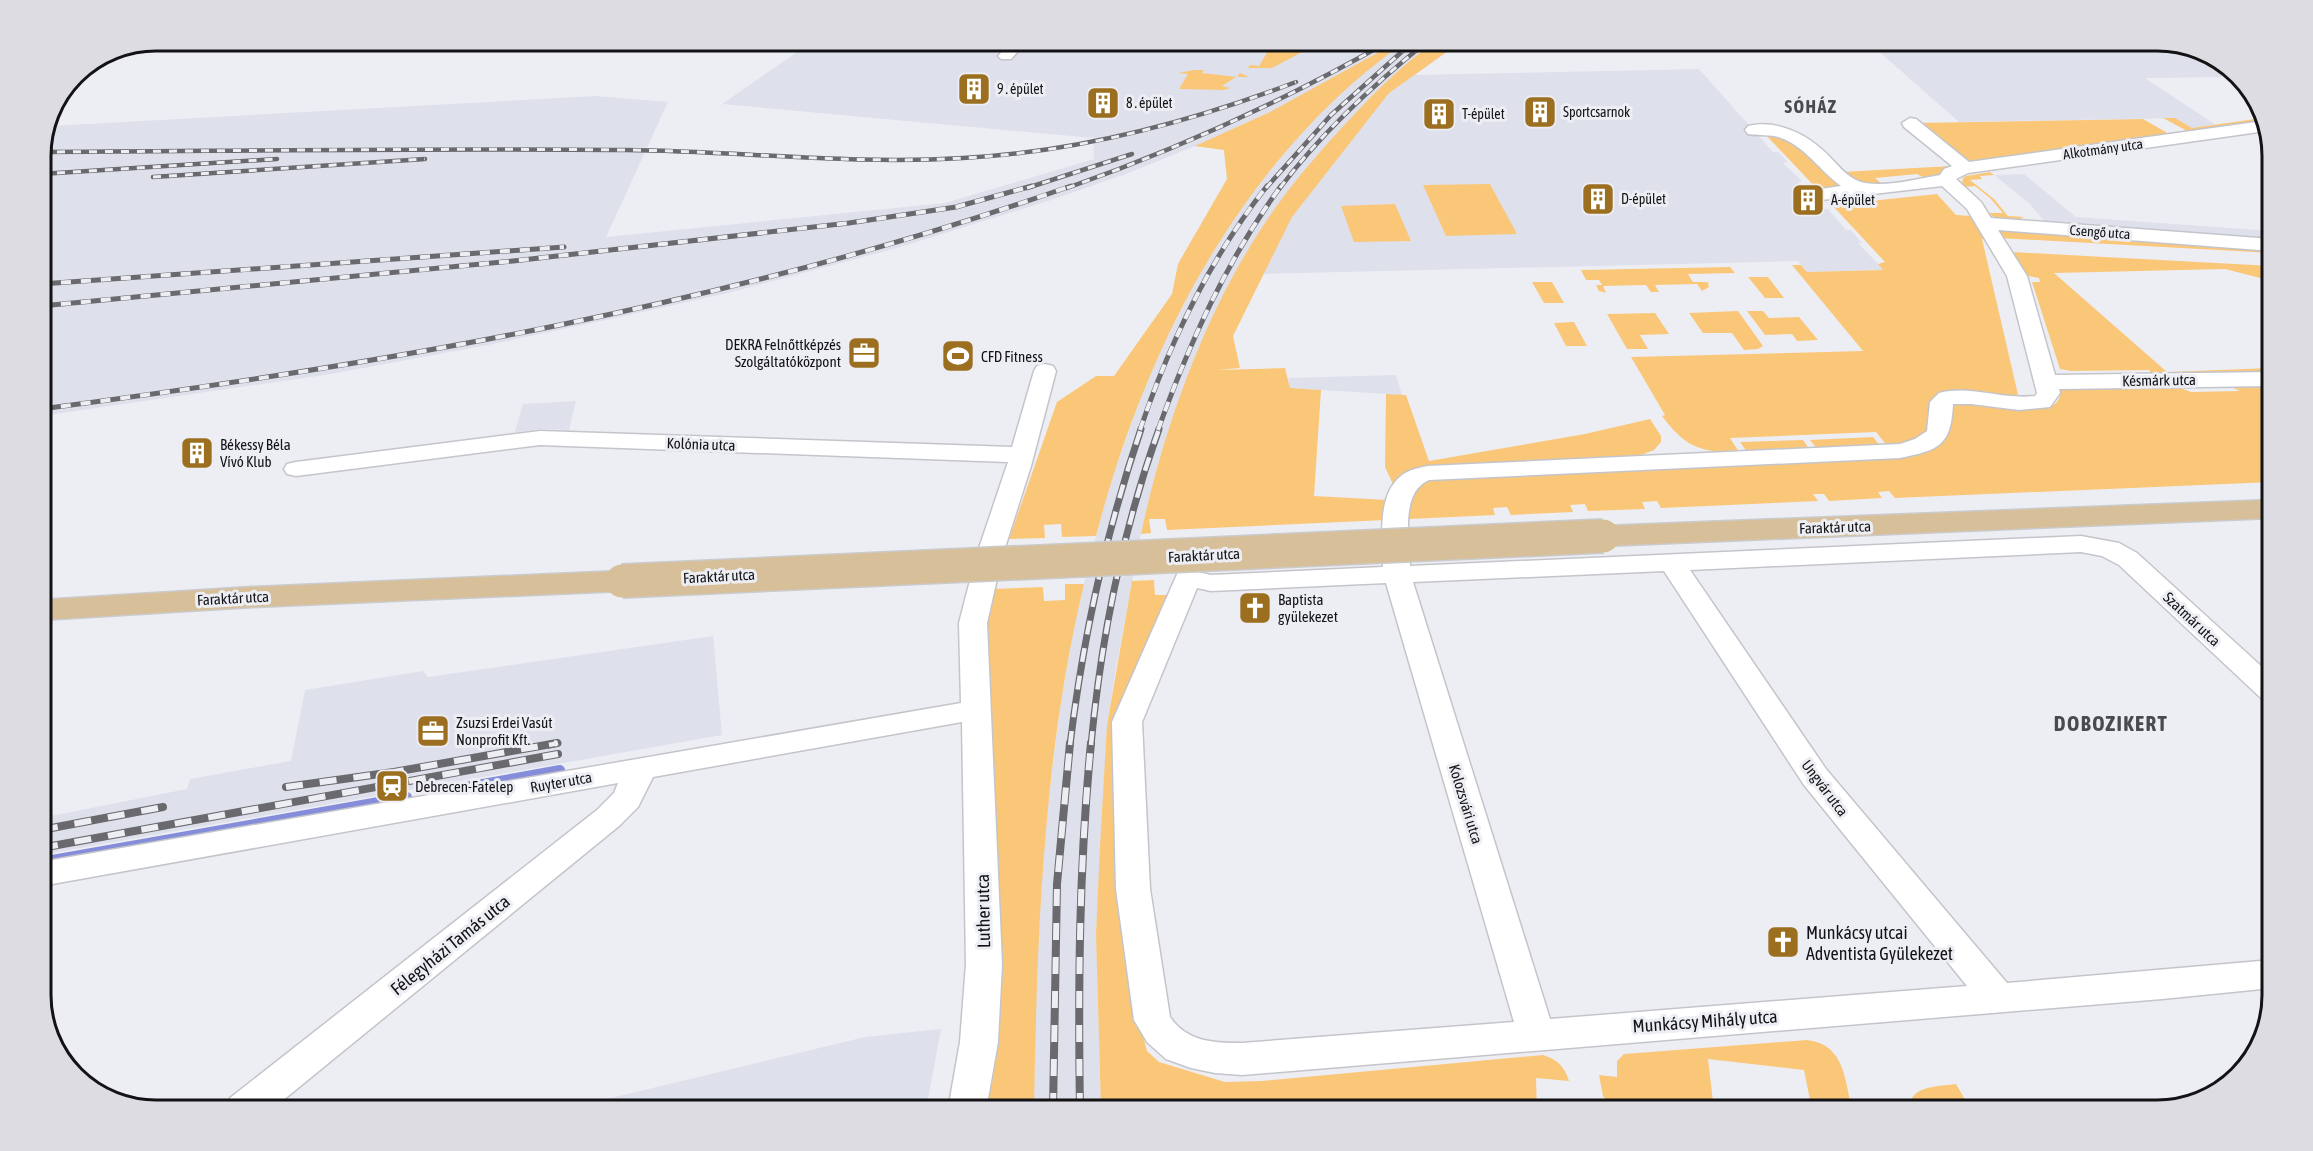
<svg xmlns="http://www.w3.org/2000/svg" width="2313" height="1151" viewBox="0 0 2313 1151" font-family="'Asap Condensed',sans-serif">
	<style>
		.built { fill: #dee0ec }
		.green { fill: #fac779 }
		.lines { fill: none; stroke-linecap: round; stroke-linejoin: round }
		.stream { stroke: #858dda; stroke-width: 10 }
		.street-casing { stroke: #c4c5cb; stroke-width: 3 }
		.primary-casing { stroke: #cbcbcc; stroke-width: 3 }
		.street { fill: #fff; fill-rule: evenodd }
		.primary { fill: #d7bf99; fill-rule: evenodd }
		.rail-far3-casing { stroke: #6a6a6e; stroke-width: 4.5 }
		.rail-far2-casing { stroke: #6a6a6e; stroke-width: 5 }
		.rail-far1-casing { stroke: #6a6a6e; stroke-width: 7 }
		.rail-casing { stroke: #6a6a6e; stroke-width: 8 }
		.rail-far3 { stroke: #edeef4; stroke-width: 3; stroke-dasharray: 8; stroke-linecap: butt }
		.rail-far2 { stroke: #edeef4; stroke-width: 4; stroke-dasharray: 10; stroke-linecap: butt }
		.rail-far1 { stroke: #edeef4; stroke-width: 4.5; stroke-dasharray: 14; stroke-linecap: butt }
		.rail { stroke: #edeef4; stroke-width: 6; stroke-dasharray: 17; stroke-linecap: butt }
		.primary-bridge-casing { stroke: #cbcbcc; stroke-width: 36; stroke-linecap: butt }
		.primary-bridge { stroke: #d7bf99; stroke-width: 33 }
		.labels { text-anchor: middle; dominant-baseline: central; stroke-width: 6; stroke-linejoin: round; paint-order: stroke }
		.far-poi-label { font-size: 14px; fill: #131315; stroke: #edeef4; text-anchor: start }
		.far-street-label { font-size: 14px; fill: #131315; stroke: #edeef4 }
		.poi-label { font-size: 15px; fill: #131315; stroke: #edeef4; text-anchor: start }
		.street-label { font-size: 15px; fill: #131315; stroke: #edeef4 }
		.far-district-label { font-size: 18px; font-weight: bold; letter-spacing: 1.5px; fill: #494a4e; stroke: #edeef4 }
		.near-street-label { font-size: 18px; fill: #131315; stroke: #edeef4 }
		.near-poi-label { font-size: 18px; fill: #131315; stroke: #edeef4; text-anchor: start }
		.district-label { font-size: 21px; font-weight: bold; letter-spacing: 1.5px; fill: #494a4e; stroke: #edeef4 }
		.rim { fill: none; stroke: #131315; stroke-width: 3 }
	</style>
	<rect width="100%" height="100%" fill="#edeef4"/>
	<g class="built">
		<polygon points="898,40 1462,41 1415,75 1699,69 1773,152 1778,152 1788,162 1783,163 1802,181 1798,182 1815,200 1823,209 1828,209 1846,230 1851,230 1862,243 1858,243 1884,270 1807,272 1798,261 1264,274 1237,270 1191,367 1159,463 1141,534 1116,668 1107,725 1096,934 1101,1110 1034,1110 1036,958 1044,837 1061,701 1076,614 1109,486 1149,374 1203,266 1178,264 1227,179 1224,150 1195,146 1126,174 1051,200 897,248 728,293 615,318 498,343 331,374 41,416 41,149 51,126 595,96 668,102 606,237 945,203 1094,159 1093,138 722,104 813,41 893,45"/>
		<polygon points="1867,41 2157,41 2208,52 2237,77 2145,78 2216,125 2192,128 2175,118 1959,122"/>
		<polygon points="2024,174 2076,217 2272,231 2272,242 2060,226 2046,223 2029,203 1994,175"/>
		<polygon points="1396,375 1402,395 1290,388 1288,378"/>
		<polygon points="576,401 569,430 543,429 515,432 523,404"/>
		<polygon points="713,636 722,735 41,855 41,818 187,789 190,779 291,761 305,690 423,671 428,677"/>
		<polygon points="941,1029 926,1110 561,1110 865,1037"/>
	</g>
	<g class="green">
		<path d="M1399,41h7c-165,117 -260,304 -310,495l-34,1 -1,-13 -17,1 1,13 -36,1 48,-137 39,-26h18l58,-82 6,-30 49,-85 -3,-29 -29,-4 75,-34z"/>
		<path d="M1436,41h26l-73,52 -97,124 -59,119 7,32 -22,2 67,-2 5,20 31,2 -7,106 74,4 -2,20 -219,10 -2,-11h-16l2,14 -10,1c24,-112 68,-234 135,-327 22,-31 47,-59 73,-87 27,-29 55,-57 87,-79z"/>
		<polygon points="1271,46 1306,50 1272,68 1248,68 1250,65 1259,66"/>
		<polygon points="1194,70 1204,70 1202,73 1237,77 1240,73 1249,77 1236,77 1222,86 1230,88 1224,90 1179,89 1188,74 1178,73"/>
		<polygon points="2163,118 2175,118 2192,128 2262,118 2264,123 2189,132"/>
		<polygon points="2143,119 2171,135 1976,162 1966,160 1915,123"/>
		<polygon points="1763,132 1792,138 1839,186 1819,191"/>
		<path d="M1952,166l-17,11 -9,2 -9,-5 -42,4 7,6c-16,2 -28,-3 -41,-12z"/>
		<path d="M1990,172l4,3 -14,1 2,3 -12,1 24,19 14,17 16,1c-10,7 -27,4 -36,-4h15l-13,-15 -15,-12 -10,1 -3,-4 1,-5 3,-2z"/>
		<polygon points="1490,184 1517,234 1446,236 1423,185"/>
		<path d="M1937,194l19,21 16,1 15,23h-5l37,160c-16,-3 -72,-15 -84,-4 -5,5 -7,33 -9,41l-37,12 -13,-16 -146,6 9,14c-38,1 -54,-5 -77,-36l3,-1 -34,-58 232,-6 -71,-86h9l6,7 76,-2 -5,-6 7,-2 -53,-57z"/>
		<polygon points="1395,204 1411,241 1354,242 1341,206"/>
		<polygon points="2000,230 2065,232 2068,236 2208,247 2206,243 2272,248 2272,253 1998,238 1997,231"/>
		<polygon points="2012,252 2272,266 2272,281 2225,269 2054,273 2167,372 2272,368 2272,376 2149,377 2150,370 2071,371 2060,369 2032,282 2040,282 2039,278 2023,275"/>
		<polygon points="1730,267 1735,273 1688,274 1693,282 1708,282 1709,287 1702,291 1697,284 1655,285 1659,292 1651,292 1646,285 1603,286 1606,293 1599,291 1596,285 1602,285 1599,280 1586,280 1581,270"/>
		<polygon points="1748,277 1768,277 1784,298 1765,298"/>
		<polygon points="1532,282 1552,282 1564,303 1544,303"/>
		<polygon points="1738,311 1763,346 1758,349 1744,350 1732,333 1703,333 1689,313"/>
		<polygon points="1747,311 1763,311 1769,318 1799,317 1818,340 1797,341 1792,334 1765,335"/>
		<polygon points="1655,313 1669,334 1640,335 1648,349 1627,349 1607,314"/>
		<polygon points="1574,322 1587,346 1566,346 1554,323"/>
		<path d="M2272,382v100l-377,16 -6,-7 -11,1 4,6 -53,3 -5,-7h-11l5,7 -157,7 -4,-7 -15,1 3,7 -57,2 -3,-7 -15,1 3,7 -62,3 -4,-8 -14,1 2,7 -86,4c2,-19 4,-32 23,-39l480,-27 39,-46 10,-5c20,2 77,14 94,2 6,-5 5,-11 6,-17l109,-3 21,8 49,-1 -18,-8z"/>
		<polygon points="1386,394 1406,395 1429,461 1585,434 1650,419 1661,436 1661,442 1654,450 1641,455 1431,466 1409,472 1393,484 1385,467"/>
		<polygon points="1873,437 1882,448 1818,450 1810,440"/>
		<polygon points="1803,440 1810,450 1747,452 1740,442"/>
		<path d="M1154,580l1,15h16l-54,127 22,300 8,29 12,11 66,20 37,-1 281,-26c14,4 22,12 26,26l-33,-3 1,32h-436l-5,-176 4,-88 7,-121 25,-144z"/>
		<path d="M1065,584h19c-41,172 -47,350 -50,526h-48c18,-94 15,-192 10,-287 -4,-67 -7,-134 -10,-201l7,-33 50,-2 1,14 21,-1z"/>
		<path d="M1807,1040c38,4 38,41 45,70h-40l-8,-40 -96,-11 6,51h-102l-9,-14 -4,-21 18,2v-16l7,-7z"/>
		<path d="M1956,1084l15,26h-61c-2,-25 27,-23 46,-26z"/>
		<polygon points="2210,1095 2157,1110 2011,1110"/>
	</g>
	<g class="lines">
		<g class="stream">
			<polyline points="438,792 560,770"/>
			<polyline points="41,862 407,797"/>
		</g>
		<defs>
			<g id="street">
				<polygon points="1012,40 1028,40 1011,59 1001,59 998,56"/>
				<path d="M1910,118l6,1 53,43 294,-41 3,10 -298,42 -12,6 25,23 10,16 281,21v12l-274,-21 29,46 28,99 217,-3v14l-213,3 1,4 -10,14 -31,3 -48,-6h-18c-2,42 -14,46 -53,54l-471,22c-29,12 -20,60 -19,86l671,-30 38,7 18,10 135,123v25l-10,-2 -143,-134 -17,-9 -21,-4 -391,18 136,199 181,214 265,-23v28l-110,11 -920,76 -27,-2 -24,-5 -25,-9 -19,-17 -13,-22 -18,-131 -4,-167 66,-150 10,-2 23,5 172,-8c0,-27 -7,-71 18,-91 7,-6 17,-8 27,-10l472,-22 15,-5 12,-8 3,-29 9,-9c32,-8 63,7 96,3l2,-3 -30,-117 -40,-67 -25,-23 -129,15 -7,-2 -2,-4 2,-4 35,-5c-21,-15 -35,-39 -60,-48 -10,-4 -22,-2 -33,-4l-3,-4 3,-4c30,-7 60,9 80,29 8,8 17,20 28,25 21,10 61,-1 84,-5l4,-6 8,-3 -48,-39 -2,-4zM1664,571l140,214 163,201 -417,33 -137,-437zM1386,583l128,439 -272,21c-28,0 -55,-1 -72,-26l-20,-128 -8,-167 55,-134 14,3z"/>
				<polygon points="1045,364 1053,366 1056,371 1031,466 1002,557 987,623 1002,964 998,1042 986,1110 948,1110 960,1042 966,964 962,722 653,777 638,807 619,826 271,1110 225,1110 230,1098 597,810 614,793 618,783 41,886 41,862 961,703 959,623 976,557 1008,462 540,445 296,476 287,474 284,469 287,464 296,462 540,431 1012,447 1034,371 1037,366"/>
			</g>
			<g id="primary">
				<polygon points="2272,500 2272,518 1603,546 1592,543 1587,536 1592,529 1603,526"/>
				<polygon points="622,571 634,574 639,581 634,588 622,591 252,607 41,620 41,600 252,587"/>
			</g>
		</defs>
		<use href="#street" class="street-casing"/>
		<use href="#primary" class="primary-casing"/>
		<use href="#street" class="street"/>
		<use href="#primary" class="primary"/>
		<defs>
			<g id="rail-far3">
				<path d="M41,152c195,-1 390,-4 585,-2 112,1 225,15 337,8 115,-6 225,-35 333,-76"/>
				<polyline points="41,174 277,159"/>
				<polyline points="153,177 425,159"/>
				<polyline points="1027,188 1132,154"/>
				<path d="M1067,188c114,-40 219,-88 324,-148"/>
				<polyline points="1266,188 1331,115 1415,40"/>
				<path d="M1280,188c42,-56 94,-104 149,-148"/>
			</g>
			<g id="rail-far2">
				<polyline points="41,284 564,247"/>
				<polyline points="41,306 513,261 849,223 956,207 1032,186"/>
				<path d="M41,409c348,-45 698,-106 1030,-223"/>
				<path d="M1140,430c29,-86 70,-172 127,-244"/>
				<path d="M1158,430c31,-86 68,-169 123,-244"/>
			</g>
			<g id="rail-far1">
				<polyline points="549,745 558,743"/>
				<path d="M1070,745c13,-108 36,-213 71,-316"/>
				<path d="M1091,745c10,-106 32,-216 68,-316"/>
			</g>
			<g id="rail">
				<polyline points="286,787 394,772 557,743"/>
				<polyline points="41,830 163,807"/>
				<polyline points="41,848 558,754"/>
				<polyline points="1053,1110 1057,884 1070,743"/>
				<path d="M1080,1110c-2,-123 -1,-244 11,-367"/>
			</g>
		</defs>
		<use href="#rail-far3" class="rail-far3-casing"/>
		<use href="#rail-far2" class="rail-far2-casing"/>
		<use href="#rail-far1" class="rail-far1-casing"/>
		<use href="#rail" class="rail-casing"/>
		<use href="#rail-far3" class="rail-far3"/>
		<use href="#rail-far2" class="rail-far2"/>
		<use href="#rail-far1" class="rail-far1"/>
		<use href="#rail" class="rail"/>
		<defs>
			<polyline id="primary-bridge" points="622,581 1603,536"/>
		</defs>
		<use href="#primary-bridge" class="primary-bridge-casing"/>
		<use href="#primary-bridge" class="primary-bridge"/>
	</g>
	<defs>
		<symbol id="building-square" viewBox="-11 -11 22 22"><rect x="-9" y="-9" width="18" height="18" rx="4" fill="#9b6f1f" stroke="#edeef4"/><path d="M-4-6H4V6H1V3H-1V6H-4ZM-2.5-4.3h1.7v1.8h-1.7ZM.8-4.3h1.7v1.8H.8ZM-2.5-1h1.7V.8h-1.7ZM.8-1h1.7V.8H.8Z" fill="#fff"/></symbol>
		<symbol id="office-square" viewBox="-11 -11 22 22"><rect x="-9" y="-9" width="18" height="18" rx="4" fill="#9b6f1f" stroke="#edeef4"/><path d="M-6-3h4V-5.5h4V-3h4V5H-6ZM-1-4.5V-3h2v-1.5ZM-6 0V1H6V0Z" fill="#fff"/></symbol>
		<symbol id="stadium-square" viewBox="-11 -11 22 22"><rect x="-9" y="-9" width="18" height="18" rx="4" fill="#9b6f1f" stroke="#edeef4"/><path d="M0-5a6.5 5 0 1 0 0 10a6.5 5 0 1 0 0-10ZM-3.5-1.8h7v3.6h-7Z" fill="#fff"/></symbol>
		<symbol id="church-square" viewBox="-11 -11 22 22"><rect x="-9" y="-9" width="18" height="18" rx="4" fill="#9b6f1f" stroke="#edeef4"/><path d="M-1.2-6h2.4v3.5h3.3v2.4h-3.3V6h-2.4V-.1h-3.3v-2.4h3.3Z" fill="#fff"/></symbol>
		<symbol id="station-square" viewBox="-11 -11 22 22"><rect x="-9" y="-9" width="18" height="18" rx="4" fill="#9b6f1f" stroke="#edeef4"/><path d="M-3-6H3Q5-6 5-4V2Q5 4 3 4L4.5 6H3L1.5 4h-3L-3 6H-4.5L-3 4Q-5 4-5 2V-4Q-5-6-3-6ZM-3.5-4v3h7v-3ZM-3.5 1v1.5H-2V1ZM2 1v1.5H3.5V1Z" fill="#fff"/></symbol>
	</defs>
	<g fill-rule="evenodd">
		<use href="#building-square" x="955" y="70" width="38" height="38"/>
		<use href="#building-square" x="1084" y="84" width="38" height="38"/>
		<use href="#building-square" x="1521" y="93" width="38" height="38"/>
		<use href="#building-square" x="1420" y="95" width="38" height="38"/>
		<use href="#building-square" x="1579" y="180" width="38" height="38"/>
		<use href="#building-square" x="1789" y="181" width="38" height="38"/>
		<use href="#office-square" x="845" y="334" width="38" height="38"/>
		<use href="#stadium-square" x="939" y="337" width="38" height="38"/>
		<use href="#building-square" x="178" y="434" width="38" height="38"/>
		<use href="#church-square" x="1236" y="589" width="38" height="38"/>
		<use href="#office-square" x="414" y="712" width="38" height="38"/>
		<use href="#station-square" x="373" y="767" width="38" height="38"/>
		<use href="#church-square" x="1764" y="923" width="38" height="38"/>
	</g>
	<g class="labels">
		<g class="far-poi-label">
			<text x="997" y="89">9 . épület</text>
			<text x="1126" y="103">8 . épület</text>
			<text x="1563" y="112">Sportcsarnok</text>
			<text x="1462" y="114">T-épület</text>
			<text x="1621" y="199">D-épület</text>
			<text x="1831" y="200">A-épület</text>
		</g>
		<g class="far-street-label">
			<text transform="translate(2103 149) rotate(-8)">Alkotmány utca</text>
			<text transform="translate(2100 232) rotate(4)">Csengő utca</text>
		</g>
		<g class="poi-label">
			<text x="841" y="344" text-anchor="end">DEKRA Felnőttképzés<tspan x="841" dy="17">Szolgáltatóközpont</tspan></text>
			<text x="981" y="356">CFD Fitness</text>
			<text x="220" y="444">Békessy Béla<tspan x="220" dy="17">Vívó Klub</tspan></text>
			<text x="1278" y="599">Baptista<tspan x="1278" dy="17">gyülekezet</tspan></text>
			<text x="456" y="722">Zsuzsi Erdei Vasút<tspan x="456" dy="17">Nonprofit Kft.</tspan></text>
			<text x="415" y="786">Debrecen-Fatelep</text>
		</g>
		<g class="street-label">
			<text transform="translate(2159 380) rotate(-1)">Késmárk utca</text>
			<text transform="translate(701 444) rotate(2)">Kolónia utca</text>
			<text transform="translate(1835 527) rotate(-2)">Faraktár utca</text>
			<text transform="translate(1204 555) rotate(-3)">Faraktár utca</text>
			<text transform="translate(719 576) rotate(-3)">Faraktár utca</text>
			<text transform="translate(233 598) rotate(-3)">Faraktár utca</text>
			<text transform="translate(2192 619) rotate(43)">Szatmár utca</text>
			<text transform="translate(561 782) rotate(-10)">Ruyter utca</text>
			<text transform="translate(1825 788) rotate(53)">Ungvár utca</text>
			<text transform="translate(1466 804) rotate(73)">Kolozsvári utca</text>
		</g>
		<g class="far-district-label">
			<text x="1811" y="106">SÓHÁZ</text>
		</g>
		<g class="near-street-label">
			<text transform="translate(983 911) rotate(-91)">Luther utca</text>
			<text transform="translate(450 945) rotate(-39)">Félegyházi Tamás utca</text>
			<text transform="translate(1705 1021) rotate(-4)">Munkácsy Mihály utca</text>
		</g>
		<g class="near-poi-label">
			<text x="1806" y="932">Munkácsy utcai<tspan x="1806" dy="21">Adventista Gyülekezet</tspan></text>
		</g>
		<g class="district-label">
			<text x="2111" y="723">DOBOZIKERT</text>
		</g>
	</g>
	<path d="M0 0H2313V1151H0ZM156 51H2157A105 105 0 0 1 2262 156V995A105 105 0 0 1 2157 1100H156A105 105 0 0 1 51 995V156A105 105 0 0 1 156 51Z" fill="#dcdce2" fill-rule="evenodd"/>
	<path class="rim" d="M156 51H2157A105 105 0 0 1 2262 156V995A105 105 0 0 1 2157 1100H156A105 105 0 0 1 51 995V156A105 105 0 0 1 156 51Z"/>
</svg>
